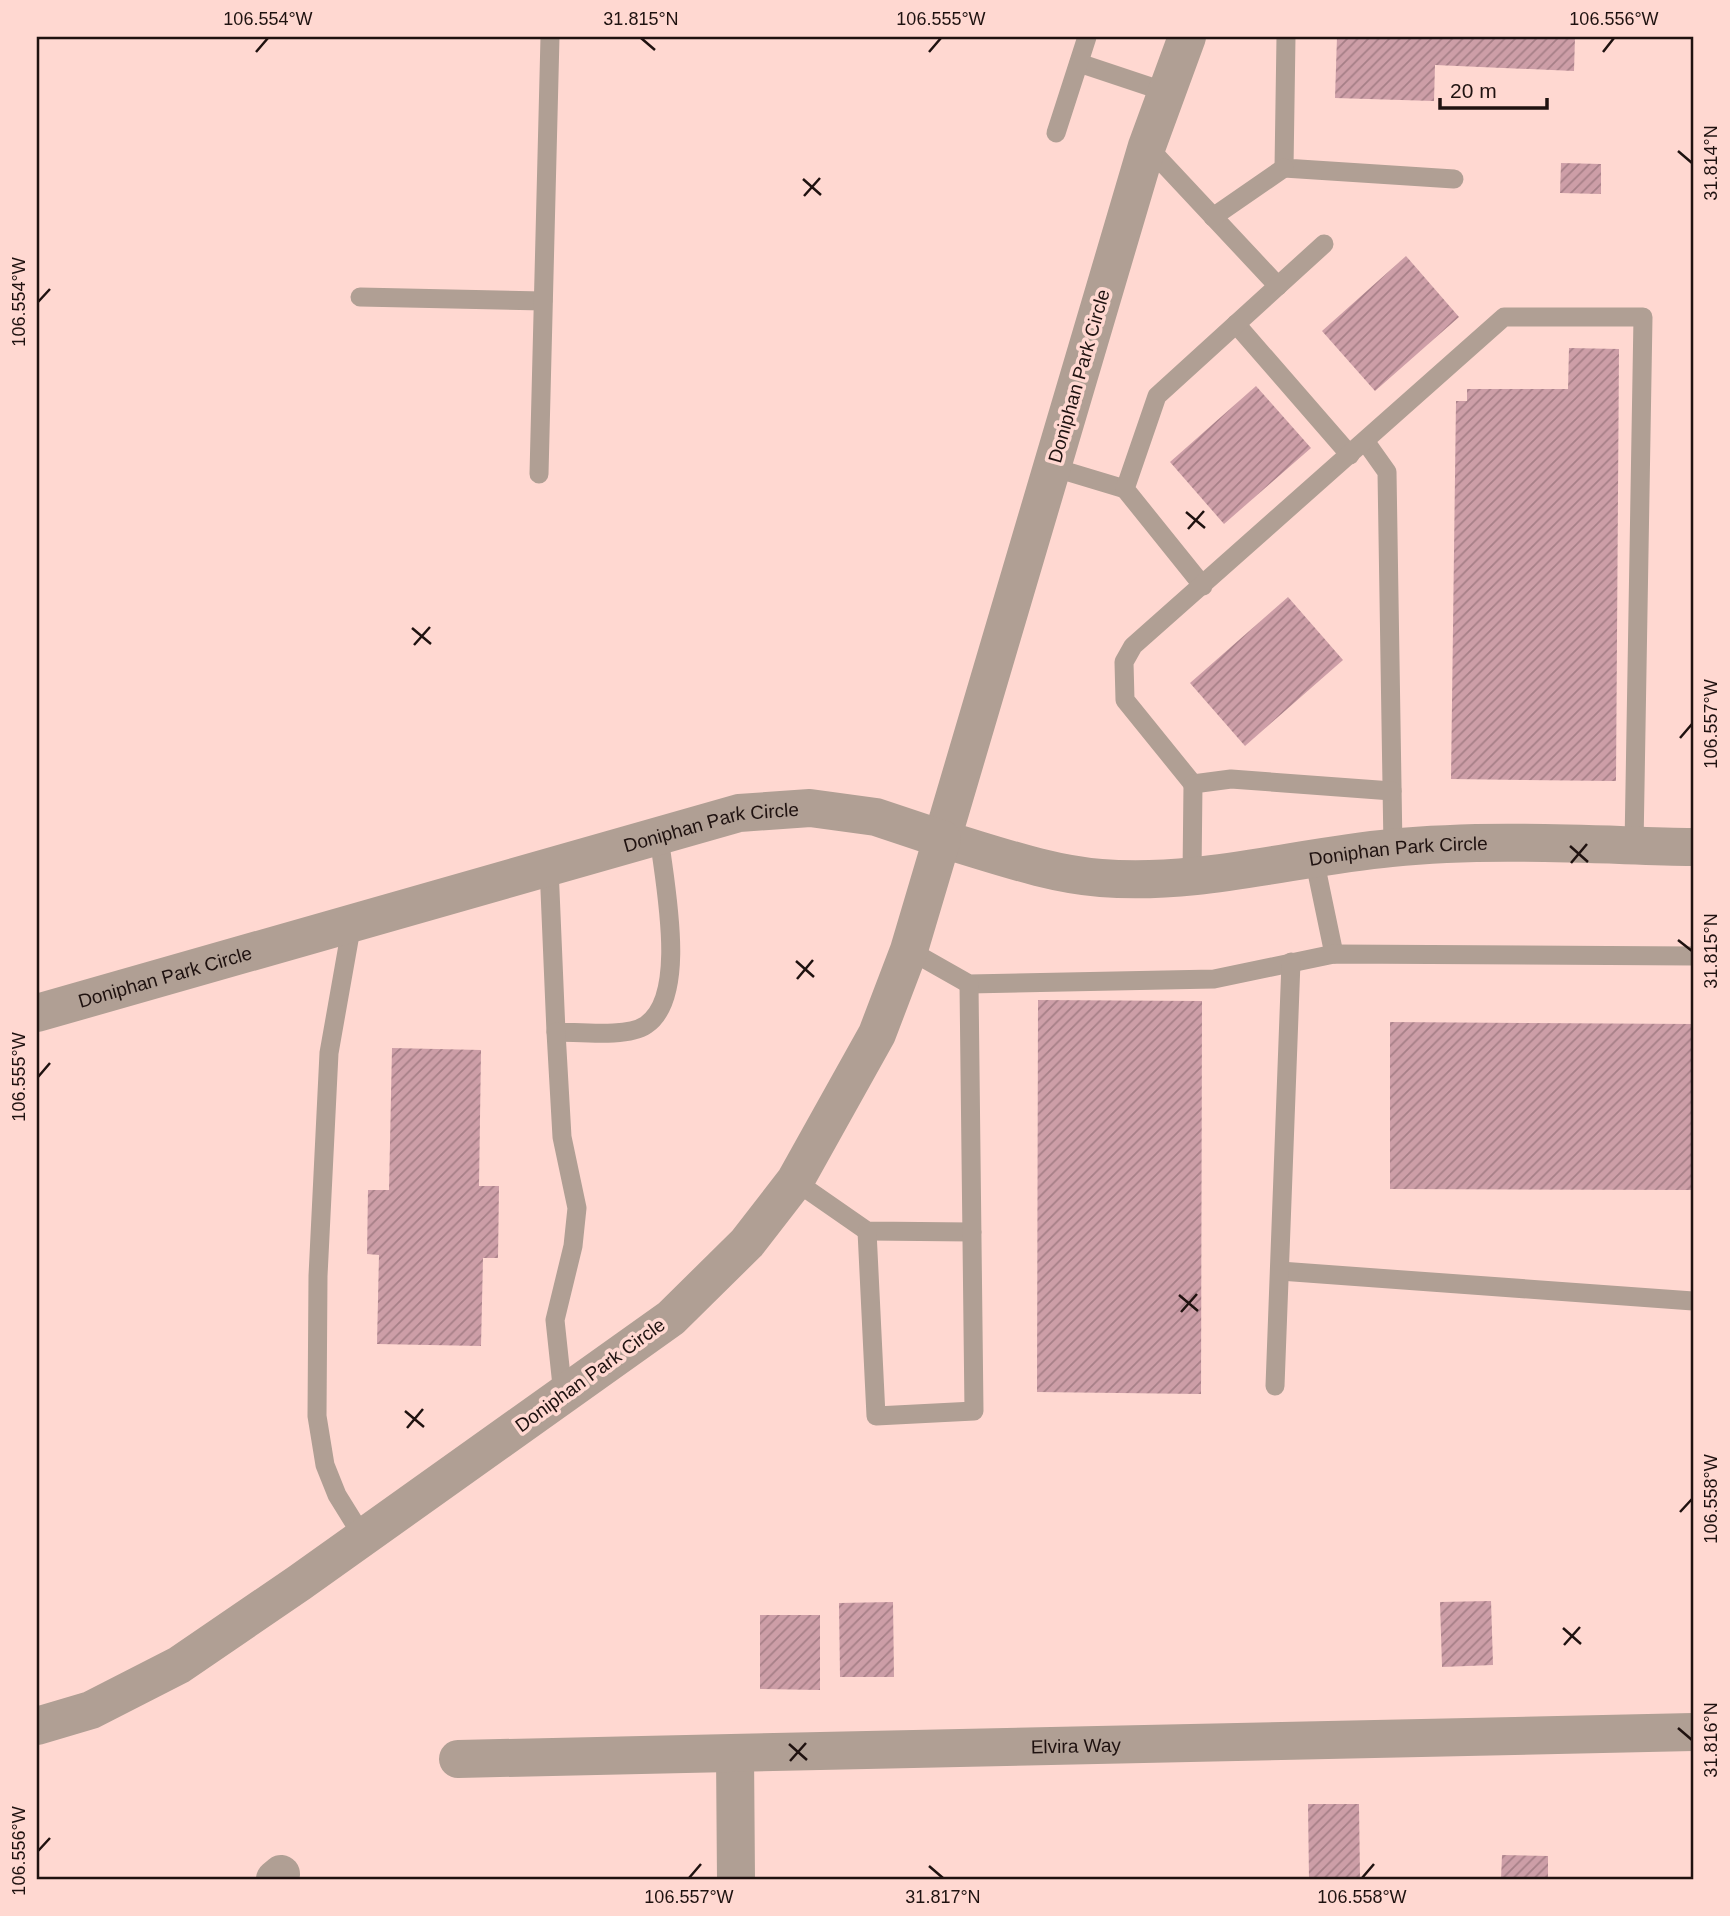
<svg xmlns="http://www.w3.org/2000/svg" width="1730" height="1916" viewBox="0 0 1730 1916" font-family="Helvetica,sans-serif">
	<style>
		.building { fill: url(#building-hatch) }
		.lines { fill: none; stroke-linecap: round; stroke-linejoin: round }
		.service { stroke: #b09f94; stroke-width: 19 }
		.minor { stroke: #b09f94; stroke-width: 38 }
		.ticks { fill: none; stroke: #1f1210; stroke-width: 2.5 }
		.labels { text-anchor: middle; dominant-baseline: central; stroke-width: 7; stroke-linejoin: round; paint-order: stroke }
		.street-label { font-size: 19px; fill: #1f1210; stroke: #ffd8d1 }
		.neatline { fill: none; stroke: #1f1210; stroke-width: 2.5 }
		.ticks-label { font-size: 18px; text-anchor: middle; fill: #1f1210 }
	</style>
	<defs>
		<pattern id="building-hatch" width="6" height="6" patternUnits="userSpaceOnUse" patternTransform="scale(1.75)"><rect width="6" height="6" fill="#cd9ea7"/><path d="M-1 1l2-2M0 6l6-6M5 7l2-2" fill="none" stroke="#a67f87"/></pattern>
	</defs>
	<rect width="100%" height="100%" fill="#ffd8d1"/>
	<g class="building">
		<polygon points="1337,37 1575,37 1574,71 1435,65 1434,101 1335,98"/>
		<polygon points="1561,163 1601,164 1601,194 1560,193"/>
		<polygon points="1406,256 1459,317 1375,391 1322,331"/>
		<polygon points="1569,348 1619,349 1616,781 1451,779 1456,401 1467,401 1467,389 1568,389"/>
		<polygon points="1256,386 1311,448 1224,524 1170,462"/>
		<polygon points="1288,597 1343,660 1245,746 1190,683"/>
		<polygon points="1038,1000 1202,1001 1201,1394 1037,1392"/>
		<polygon points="1390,1022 1693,1024 1693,1190 1390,1189"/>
		<polygon points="392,1048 481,1050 479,1186 499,1186 498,1258 483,1258 481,1346 377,1344 379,1255 367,1254 368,1190 389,1190"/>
		<polygon points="1491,1601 1493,1665 1442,1667 1440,1602"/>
		<polygon points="893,1602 894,1677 840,1677 839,1603"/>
		<polygon points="760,1615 820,1615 820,1690 760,1689"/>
		<polygon points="1308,1804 1359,1804 1360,1879 1309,1879"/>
		<polygon points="1502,1855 1548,1856 1548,1879 1501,1879"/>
	</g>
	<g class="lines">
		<g class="service">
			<polyline points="1286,37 1284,168 1454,179"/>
			<polyline points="1079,63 1166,92"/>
			<polyline points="1056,133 1087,37"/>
			<polyline points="1147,146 1278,286"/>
			<polyline points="1213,217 1284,168"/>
			<polyline points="360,297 543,301"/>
			<polyline points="1236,324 1350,455"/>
			<polyline points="1365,441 1387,472 1393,848"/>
			<polyline points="1052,467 1125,489"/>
			<polyline points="539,474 550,37"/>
			<polyline points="1203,586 1125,489 1157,396 1324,244"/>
			<polyline points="1193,784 1125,700 1124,662 1133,646 1504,317 1643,317 1634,846"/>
			<polyline points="1314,858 1334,954"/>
			<path d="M549,867l7,165c23,0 71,6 90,-7 43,-29 18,-143 13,-189"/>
			<polyline points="1192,875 1193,784 1231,779 1392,791"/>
			<polyline points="352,923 329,1053 318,1276 317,1416 325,1465 337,1495 363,1537"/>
			<polyline points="909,950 969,984 1214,979 1334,954 1693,956"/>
			<polyline points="556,1032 562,1137 577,1208 573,1246 555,1320 563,1395"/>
			<polyline points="795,1181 867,1231 972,1232"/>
			<polyline points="867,1231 876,1416 974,1411 969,984"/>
			<polyline points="1280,1271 1693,1301"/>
			<polyline points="1275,1386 1291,962"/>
		</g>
		<g class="minor">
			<path id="s1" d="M1187,37l-40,109 -205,693c52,15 106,35 159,39 97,8 194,-21 290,-30 100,-10 202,-3 302,-1"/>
			<path id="s2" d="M37,1013l702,-200 71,-5 66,9 66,22 -33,111 -32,84 -82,147 -48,62 -76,75 -372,265 -120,82 -88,45 -54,16"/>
			<polyline points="735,1753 736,1879"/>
			<path id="s3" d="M458,1759l1235,-27"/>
			<polyline points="275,1879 281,1874"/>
		</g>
	</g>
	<path class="ticks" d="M641,38l14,12M256,52l12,-14M929,52l12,-14M1603,52l11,-14M1678,151l14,12M803,179l18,16M804,196l16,-18M38,302l12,-13M1186,512l19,16M1188,529l16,-18M412,628l19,16M414,645l16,-18M1680,738l12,-14M1570,846l18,16M1571,863l16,-19M1678,940l14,11M796,961l18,16M797,979l16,-19M38,1077l12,-14M1179,1295l19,16M1181,1312l16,-18M405,1411l19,16M407,1428l16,-19M1680,1512l12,-13M1563,1628l18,16M1564,1645l16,-18M1678,1728l14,12M789,1744l18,16M790,1761l16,-18M38,1851l12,-13M929,1866l14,12M689,1878l12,-14M1362,1878l12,-14"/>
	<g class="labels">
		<g class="street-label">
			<text transform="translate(1079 376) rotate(-74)">Doniphan Park Circle</text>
			<text stroke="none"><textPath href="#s2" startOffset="700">Doniphan Park Circle</textPath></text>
			<text stroke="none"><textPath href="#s1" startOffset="1302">Doniphan Park Circle</textPath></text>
			<text stroke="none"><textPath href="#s2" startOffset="133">Doniphan Park Circle</textPath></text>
			<text transform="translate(590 1375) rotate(-36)">Doniphan Park Circle</text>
			<text stroke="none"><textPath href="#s3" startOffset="618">Elvira Way</textPath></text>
		</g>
	</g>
	<rect width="1730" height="1916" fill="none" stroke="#ffd8d1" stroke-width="77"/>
	<path d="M1440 98v10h107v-10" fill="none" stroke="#1f1210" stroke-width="3.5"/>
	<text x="1450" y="98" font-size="21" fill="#1f1210" stroke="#ffd8d1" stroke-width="5" paint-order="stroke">20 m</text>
	<rect x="38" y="38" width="1654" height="1840" class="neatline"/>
	<g class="ticks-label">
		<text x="268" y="25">106.554°W</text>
		<text x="641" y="25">31.815°N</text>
		<text x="941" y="25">106.555°W</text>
		<text x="1614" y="25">106.556°W</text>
		<text transform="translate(1711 163) rotate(-90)" y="6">31.814°N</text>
		<text transform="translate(19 302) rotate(-90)" y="6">106.554°W</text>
		<text transform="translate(1711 724) rotate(-90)" y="6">106.557°W</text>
		<text transform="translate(1711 951) rotate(-90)" y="6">31.815°N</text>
		<text transform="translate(19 1077) rotate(-90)" y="6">106.555°W</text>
		<text transform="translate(1711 1499) rotate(-90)" y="6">106.558°W</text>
		<text transform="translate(1711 1740) rotate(-90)" y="6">31.816°N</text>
		<text transform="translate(19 1851) rotate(-90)" y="6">106.556°W</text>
		<text x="689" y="1903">106.557°W</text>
		<text x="943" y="1903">31.817°N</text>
		<text x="1362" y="1903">106.558°W</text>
	</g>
</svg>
